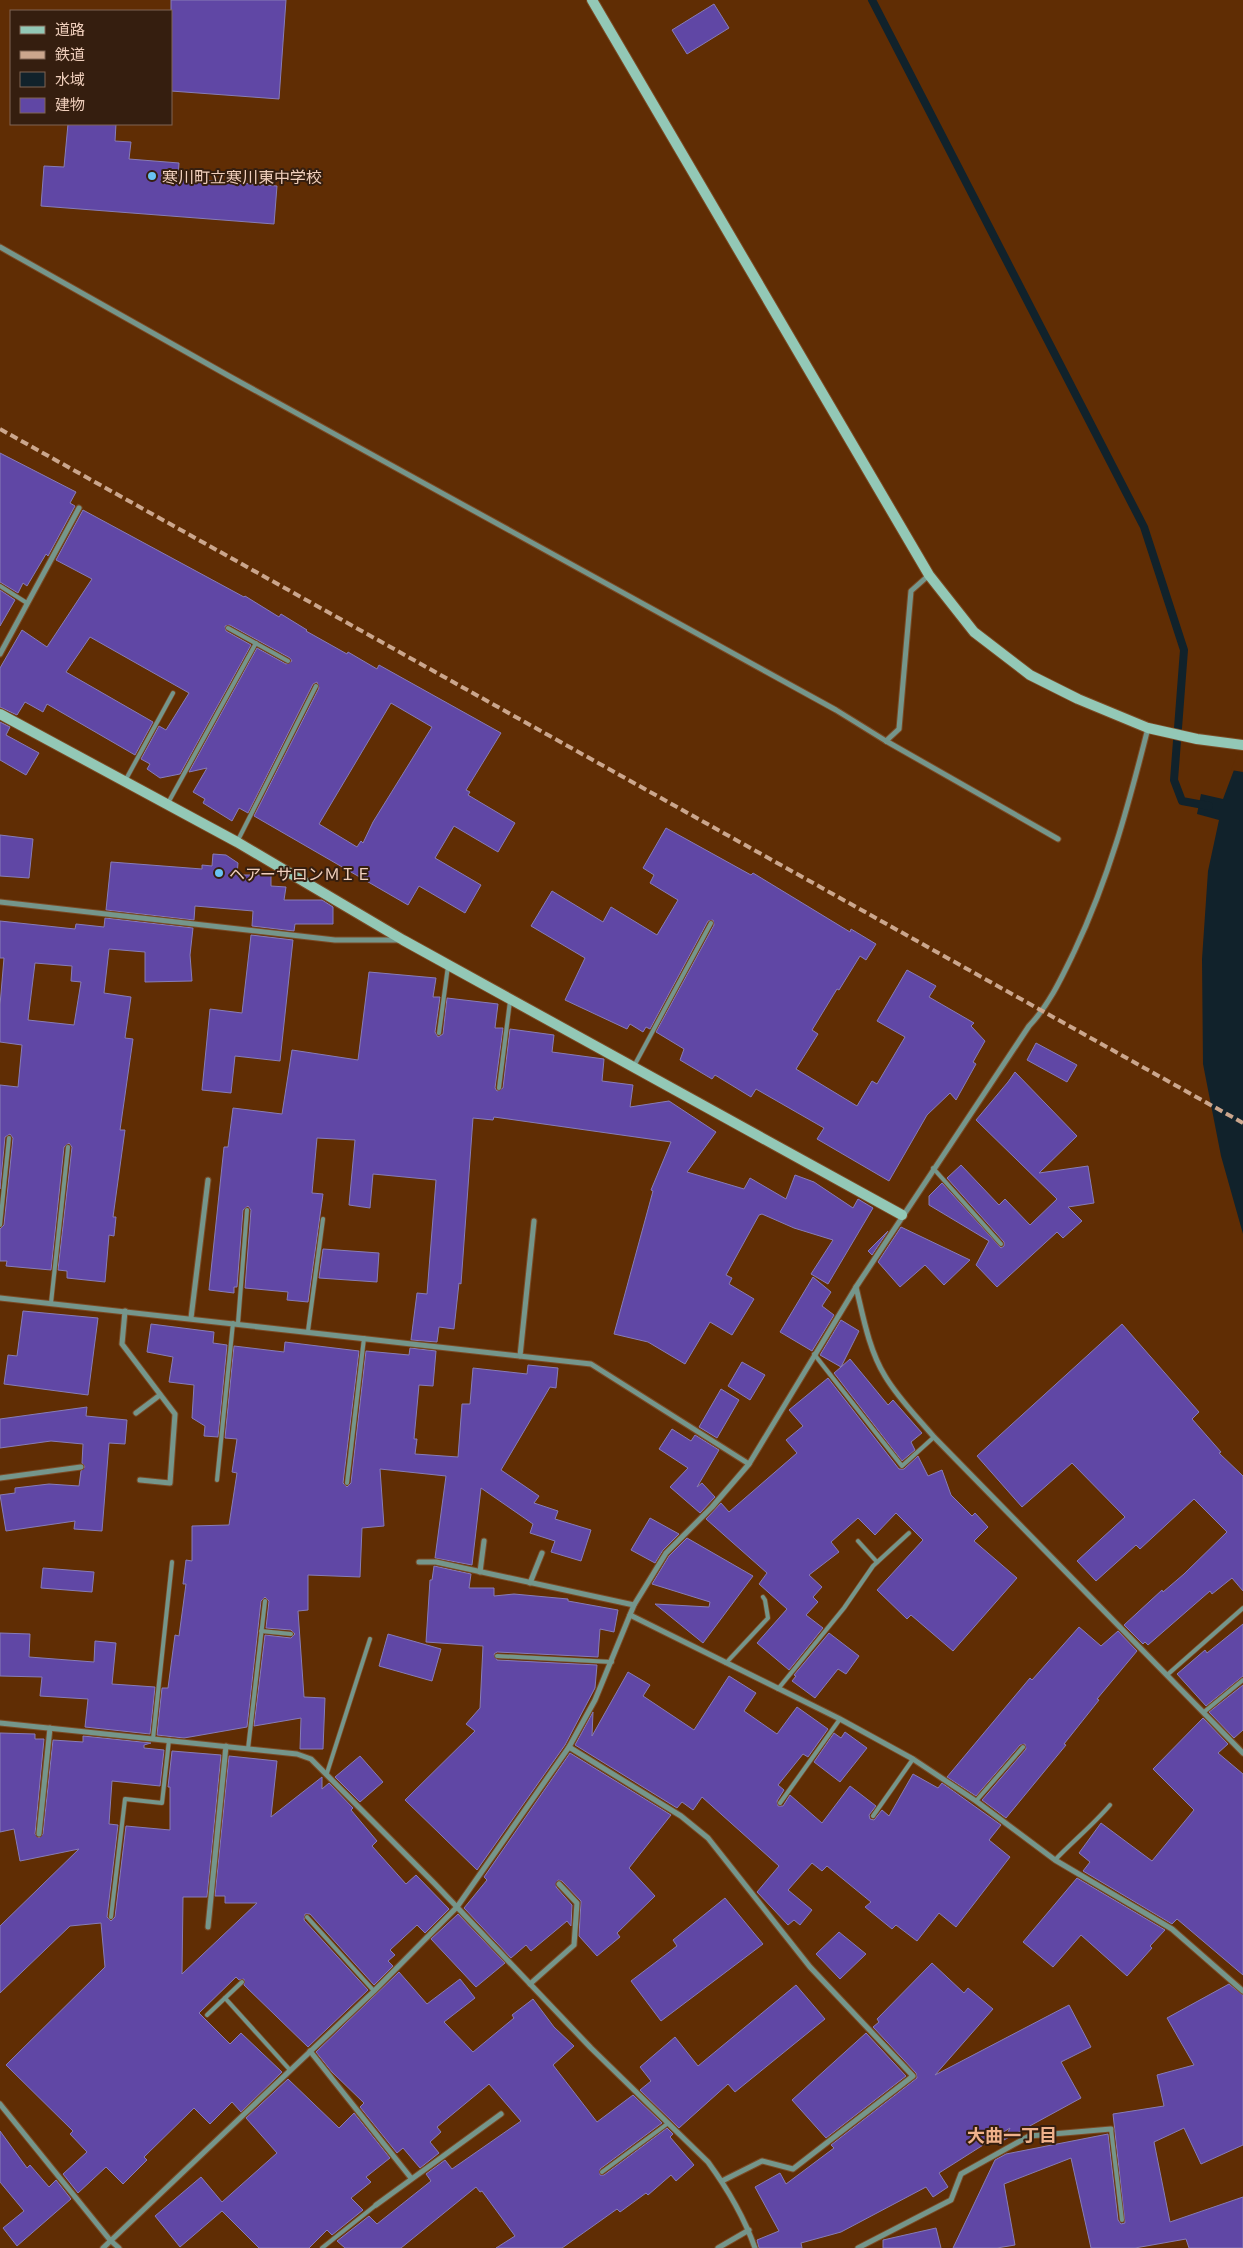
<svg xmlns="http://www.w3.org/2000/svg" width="1243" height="2248" viewBox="0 0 1243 2248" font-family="Barlow,'Noto Sans JP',sans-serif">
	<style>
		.water { fill: #11222b }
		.pier { fill: #602d04 }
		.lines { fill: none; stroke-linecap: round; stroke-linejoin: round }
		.stream { stroke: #11222b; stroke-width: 8 }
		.building { fill: #6047a5; stroke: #877cb7; fill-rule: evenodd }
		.lane-casing { stroke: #7a4a25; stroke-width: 5.5 }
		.street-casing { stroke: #7a4a25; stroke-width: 7 }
		.secondary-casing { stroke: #7a4a25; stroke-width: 12 }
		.lane { stroke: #75968b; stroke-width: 4 }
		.street { stroke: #75968b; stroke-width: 5 }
		.secondary { stroke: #93c8b6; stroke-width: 10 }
		.rail { stroke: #cba68d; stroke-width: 4; stroke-dasharray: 8 4; stroke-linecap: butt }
		.poi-dot { fill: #69c3f1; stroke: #351e0f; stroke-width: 2 }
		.labels { text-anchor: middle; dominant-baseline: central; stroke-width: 4; stroke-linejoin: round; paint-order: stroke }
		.poi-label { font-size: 16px; fill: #f0cfbc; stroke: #351e0f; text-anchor: start }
		.neighbourhood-label { font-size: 18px; font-weight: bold; fill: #efb18b; stroke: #351e0f }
	</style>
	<rect width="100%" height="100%" fill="#602d04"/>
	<polygon class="water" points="1243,746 1243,1234 1221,1156 1203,1064 1202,959 1208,871 1219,820 1197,814 1201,794 1223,799"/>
	<polygon class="pier" points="1243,744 1243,772 1231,770 1241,745"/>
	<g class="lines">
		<polyline class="stream" points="872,0 1144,527 1184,650 1174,780 1182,801 1209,806"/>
	</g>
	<g class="building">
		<polygon points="171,0 286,0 279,99 171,91"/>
		<polygon points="714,4 729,28 687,54 672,30"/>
		<polygon points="68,124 116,124 115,141 131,142 129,159 179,163 178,178 277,186 274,224 41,206 44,166 64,167"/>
		<polygon points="0,453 76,492 70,503 75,506 48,556 46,554 27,586 23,583 18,593 0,582"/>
		<path d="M83,510l161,87 1,-1 34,21 2,-3 26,16 -1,1 41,23 1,-2 29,17 2,-4 122,68 -35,57 4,2 -2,3 47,28 -17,29 -44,-26 -19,32 46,27 -16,28 -46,-27 -11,19 -154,-89 65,-128 -2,-6 -4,2 -65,129 -9,-5 -7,13 -29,-18 2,-4 -12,-7 14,-24 -18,4 68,-124 29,16 6,-3 -2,-3 -60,-33 -5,1 1,5 25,14 -71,129 -20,4 -13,-9 3,-5 -9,-5 18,-33 7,4 23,-37 -99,-56 -24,35 87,50 -18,33 -88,-51 -4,8 -18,-10 -8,13 -17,-8v-39l22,-38 25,17 45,-68 -36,-19zM391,703l41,24 -59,95 -10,21 -2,-2 -4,6 -38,-23z"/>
		<polygon points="0,590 15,600 0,626"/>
		<polygon points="0,722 10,727 6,735 39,753 26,775 0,760"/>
		<polygon points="666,828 751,875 753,873 850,932 851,929 876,944 866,960 860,956 839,990 837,989 812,1030 818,1034 796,1069 857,1106 872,1081 877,1084 905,1037 877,1021 907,970 936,986 929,997 974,1023 971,1026 985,1041 973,1062 976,1064 956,1100 950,1093 927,1115 889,1181 817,1139 824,1128 756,1089 751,1097 715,1075 712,1079 680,1060 684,1049 656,1032 714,925 713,920 708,921 650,1029 646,1027 643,1032 630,1024 627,1029 565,1000 585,958 531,926 552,891 603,922 611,907 657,935 678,900 650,883 654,875 643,868"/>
		<polygon points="0,835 33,839 29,878 0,876"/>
		<polygon points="213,854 226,855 238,863 237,875 271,875 271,886 286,887 284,900 322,900 333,907 333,924 295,924 294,931 252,926 253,911 195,906 194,920 106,910 111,862 202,869 202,865 212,866"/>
		<path d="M105,918l88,10 -3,27 2,26 -47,1v-30l-36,-3 -5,44 27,4 -6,41 8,1 -13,91h5l-12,87h3l-2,19 -5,-1 -4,47 -38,-4v-7l-9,-1 14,-123 -3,-4 -5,4 -13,123 -45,-4 1,-5h-7v-32l4,-4 9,-87 -3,-4 -5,3 -5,52v-104l18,2 4,-42 -22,-3v-37l4,-47h-4v-37l75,8 1,-5 28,3zM35,963l37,3 -1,15 10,1 -7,43 -46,-5z"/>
		<polygon points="251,935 293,940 280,1061 235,1056 231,1093 202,1090 210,1009 242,1013"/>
		<polygon points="369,972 436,978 433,997 440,997 435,1032 438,1037 443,1034 447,998 498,1004 495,1028 503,1028 495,1088 497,1091 503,1088 510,1029 554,1035 552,1052 604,1059 602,1081 633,1085 630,1107 669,1101 716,1132 687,1172 744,1189 750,1178 786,1199 795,1175 814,1182 853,1208 858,1199 873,1208 828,1284 811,1274 833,1240 794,1228 762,1214 759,1215 726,1275 732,1278 729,1284 754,1299 732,1335 710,1322 685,1364 648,1342 614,1334 653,1191 651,1190 671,1142 494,1117 493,1120 473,1118 461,1284 459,1283 454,1329 439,1327 437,1342 411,1340 417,1293 427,1294 436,1180 373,1174 370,1208 349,1205 355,1140 317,1138 312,1193 323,1194 308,1302 287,1300 288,1292 245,1288 251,1210 248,1206 243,1210 237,1287 234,1287 234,1293 209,1290 224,1147 228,1147 233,1108 282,1114 292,1050 358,1060"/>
		<polygon points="1036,1043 1077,1065 1067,1082 1027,1060"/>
		<polygon points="1015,1072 1077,1136 1039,1173 1088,1166 1094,1203 1068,1207 1082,1221 1063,1238 1057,1232 997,1287 976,1265 989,1241 929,1205 929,1196 942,1183 1001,1248 1004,1246 1004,1242 947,1178 961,1165 999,1205 1005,1199 1030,1225 1057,1199 976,1120 1008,1082"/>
		<polygon points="901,1227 970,1260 944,1285 925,1265 900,1287 878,1262"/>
		<polygon points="888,1231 872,1255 868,1251"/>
		<polygon points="323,1249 379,1253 377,1282 319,1278"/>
		<polygon points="813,1277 831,1292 822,1306 834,1315 812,1351 780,1332"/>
		<polygon points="23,1311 98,1318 88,1395 4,1384 8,1355 17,1356"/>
		<polygon points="841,1320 859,1331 841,1367 850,1359 888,1405 893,1400 922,1433 911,1442 915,1450 902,1461 834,1373 841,1367 820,1355"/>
		<polygon points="151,1324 214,1332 213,1343 227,1345 218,1437 204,1436 205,1426 192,1418 194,1385 169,1382 173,1357 147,1352"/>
		<polygon points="1122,1324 1199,1412 1192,1419 1221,1452 1219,1453 1243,1476 1243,1591 1232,1578 1212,1594 1210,1591 1148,1645 1145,1642 1143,1644 1124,1625 1162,1590 1163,1592 1184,1574 1227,1532 1194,1499 1140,1549 1136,1545 1096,1581 1077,1561 1125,1517 1072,1463 1022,1507 977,1456"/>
		<polygon points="285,1342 359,1351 343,1483 347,1487 351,1483 366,1351 409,1355 410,1348 436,1351 433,1386 419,1385 414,1439 417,1439 415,1454 458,1457 462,1404 470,1404 473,1368 527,1374 528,1365 558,1368 556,1388 550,1387 501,1470 539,1496 534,1503 558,1511 555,1519 591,1530 581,1561 551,1552 555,1541 530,1533 533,1524 481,1488 472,1565 435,1558 446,1476 380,1469 384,1526 362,1528 360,1577 308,1575 308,1610 298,1611 304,1697 325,1698 323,1749 300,1749 301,1718 254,1726 265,1635 291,1638 295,1634 291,1630 266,1628 269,1601 265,1597 261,1601 247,1727 184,1738 157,1735 162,1688 168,1688 175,1635 179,1636 186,1584 183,1584 186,1560 192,1561 192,1526 229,1525 237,1473 232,1472 237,1439 225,1438 234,1346 284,1352"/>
		<polygon points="742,1362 765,1375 750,1400 728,1386"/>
		<polygon points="828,1378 899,1469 904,1469 918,1456 928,1476 942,1470 951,1495 972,1516 975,1513 988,1527 974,1541 1017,1578 953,1651 911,1615 907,1619 877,1590 923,1540 896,1513 875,1535 858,1518 831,1542 839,1552 809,1575 822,1587 813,1597 818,1602 806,1615 823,1628 789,1670 757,1643 787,1609 759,1584 767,1573 706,1519 721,1503 729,1512 797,1453 786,1440 803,1426 789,1410"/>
		<polygon points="721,1389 739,1400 717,1438 699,1427"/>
		<polygon points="87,1407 86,1416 127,1420 125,1444 109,1443 102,1531 74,1529 75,1521 6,1531 0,1495 15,1493 15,1488 49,1484 79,1486 81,1471 85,1467 82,1463 83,1444 51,1441 0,1448 0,1419"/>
		<polygon points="672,1429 691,1441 695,1435 719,1450 697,1487 702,1483 715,1497 700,1513 670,1487 688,1468 659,1449"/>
		<polygon points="650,1518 679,1534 663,1550 655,1563 631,1550"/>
		<polygon points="687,1538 753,1576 703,1643 655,1604 709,1607 710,1602 652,1584 669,1556"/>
		<polygon points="434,1566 471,1574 469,1588 494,1588 494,1596 514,1594 568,1599 568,1601 618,1610 614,1632 600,1629 598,1657 497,1652 494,1654 497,1660 597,1665 595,1688 565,1745 477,1870 405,1800 475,1731 466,1724 480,1708 483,1646 426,1642 430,1580 432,1580"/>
		<polygon points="43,1568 94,1572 92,1592 41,1588"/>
		<polygon points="1243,1624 1243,1676 1206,1706 1177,1674 1205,1650 1207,1653"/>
		<polygon points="1079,1627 1101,1646 1118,1631 1137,1651 1097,1699 1099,1700 1064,1744 1066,1745 1006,1818 982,1800 1026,1749 1025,1744 1020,1745 976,1796 947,1777 1030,1678 1032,1680"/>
		<polygon points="0,1633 30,1634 29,1657 94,1662 95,1641 116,1643 112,1684 155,1687 150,1734 85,1727 88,1699 40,1696 42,1677 0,1676"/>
		<polygon points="829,1633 859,1656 846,1674 838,1669 815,1698 792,1681 796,1676 794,1675"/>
		<polygon points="388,1634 441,1649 432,1681 379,1666"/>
		<polygon points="628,1672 650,1685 643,1696 694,1730 729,1676 756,1693 744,1711 777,1734 797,1707 828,1729 808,1757 803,1754 778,1785 784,1790 777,1801 778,1806 783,1806 790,1795 822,1823 850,1786 876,1806 869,1815 870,1819 874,1820 882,1810 889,1816 913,1774 938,1788 942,1783 1001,1825 989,1840 1010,1857 956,1927 939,1913 917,1941 896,1925 892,1929 865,1907 871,1902 827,1866 822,1871 812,1863 788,1890 812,1910 800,1925 794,1920 788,1925 757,1892 779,1866 702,1797 693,1810 682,1802 677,1808 575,1745 593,1712 592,1736"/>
		<polygon points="1243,1685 1243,1730 1234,1738 1209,1712"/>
		<polygon points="1203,1718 1228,1744 1218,1753 1243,1774 1243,1975 1177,1919 1172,1924 1083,1871 1090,1862 1079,1853 1101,1823 1152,1861 1194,1810 1153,1769"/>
		<polygon points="845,1732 867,1748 840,1782 814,1762 834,1733 841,1738"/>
		<polygon points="0,1733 35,1734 35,1739 44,1739 35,1834 39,1838 43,1834 53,1740 83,1742 83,1736 151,1743 144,1745 144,1748 164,1750 160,1786 112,1781 109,1824 118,1825 107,1917 111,1921 115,1917 126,1826 170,1830 170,1787 168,1787 172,1751 221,1755 207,1897 183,1897 182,1974 257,1903 225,1903 225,1896 215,1896 229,1756 277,1761 271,1817 322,1777 322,1789 329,1783 353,1808 351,1810 377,1841 372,1846 406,1884 416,1875 449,1909 425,1933 417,1925 390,1950 395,1955 388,1961 393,1966 374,1985 310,1914 305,1914 304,1920 368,1990 308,2047 244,1985 244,1979 239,1980 236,1977 199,2013 230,2044 241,2033 282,2072 241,2112 232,2102 210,2124 194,2108 144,2157 147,2160 123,2184 106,2167 78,2193 63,2174 87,2152 70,2134 73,2131 6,2065 105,1967 101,1923 70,1926 0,1993 0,1926 79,1849 20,1861 14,1829 0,1832"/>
		<polygon points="570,1753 671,1815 629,1868 655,1896 617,1933 620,1937 597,1956 579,1936 581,1901 562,1881 558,1880 556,1887 572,1905 571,1926 567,1921 531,1951 526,1945 511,1958 464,1908 487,1880 484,1877"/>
		<polygon points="360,1756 383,1782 360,1802 335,1777"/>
		<polygon points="1077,1878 1165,1930 1150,1946 1152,1948 1127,1976 1081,1935 1053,1967 1023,1942"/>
		<polygon points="725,1898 763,1944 661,2021 631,1981 677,1946 673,1940"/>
		<polygon points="458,1914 505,1963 476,1987 431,1939"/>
		<polygon points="839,1932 866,1954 840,1979 816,1954"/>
		<polygon points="932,1963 964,1993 968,1988 993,2009 935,2075 1069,2005 1091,2047 1061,2062 1081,2098 1004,2140 1010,2128 939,2173 948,2187 933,2197 926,2187 841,2232 801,2243 802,2248 759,2248 757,2240 779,2231 755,2187 780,2173 786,2184 834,2148 831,2145 917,2078 916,2073 873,2027 879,2022 877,2019"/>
		<polygon points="399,1972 427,2004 460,1979 475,1998 444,2022 473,2052 514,2018 512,2015 533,1999 554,2027 574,2046 553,2065 597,2122 633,2095 662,2123 600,2169 600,2175 604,2175 667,2128 673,2134 670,2137 694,2165 676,2181 671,2175 648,2195 646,2193 620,2212 617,2209 562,2248 496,2248 515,2236 482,2191 480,2192 476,2187 401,2248 345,2248 337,2241 369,2216 377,2224 431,2181 426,2174 445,2160 452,2169 521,2121 489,2084 437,2127 441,2132 430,2142 439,2153 420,2168 403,2148 397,2153 360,2107 364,2103 332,2072 316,2052"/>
		<polygon points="1229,1984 1243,1995 1243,2145 1201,2164 1184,2128 1154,2142 1170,2222 1243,2197 1243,2248 1189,2248 1186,2239 1135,2248 1091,2248 1071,2158 1004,2184 1015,2245 997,2248 953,2248 995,2160 1006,2154 1108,2134 1118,2220 1121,2224 1125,2223 1113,2114 1164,2106 1157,2075 1194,2065 1167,2018"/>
		<polygon points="796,1985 825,2019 735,2092 728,2084 679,2128 640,2090 651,2081 640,2067 675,2037 698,2066"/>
		<polygon points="866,2033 906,2076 826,2138 792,2100"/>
		<polygon points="288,2079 339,2128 354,2113 390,2158 366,2177 371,2182 351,2198 363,2210 332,2235 327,2230 309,2248 259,2248 222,2211 180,2247 155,2216 201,2177 222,2202 277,2153 246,2118"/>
		<polygon points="0,2131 27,2168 30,2165 49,2187 56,2180 71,2199 17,2246 3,2228 24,2211 0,2182"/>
		<polygon points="936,2228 941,2248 883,2248 883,2240"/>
	</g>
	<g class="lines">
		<defs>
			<g id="lane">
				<polyline points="0,586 27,603"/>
				<polyline points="228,628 288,661"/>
				<polyline points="125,781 173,693"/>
				<polyline points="168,803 256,643"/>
				<polyline points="237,842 316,686"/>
				<polyline points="439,1033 448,966"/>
				<polyline points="634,1066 711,923"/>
				<polyline points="499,1088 510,1001"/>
				<polyline points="933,1168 1001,1244"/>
				<polyline points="0,1225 9,1138"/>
				<polyline points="51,1303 68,1147"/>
				<polyline points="238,1323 247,1210"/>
				<polyline points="308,1331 323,1219"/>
				<polyline points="814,1354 902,1466 934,1437"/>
				<polyline points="217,1480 233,1323"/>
				<polyline points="347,1483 364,1338"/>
				<polyline points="858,1541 877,1562"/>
				<polyline points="261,1631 291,1634"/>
				<polyline points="497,1656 612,1662"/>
				<polyline points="726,1663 768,1618 765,1600 763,1597"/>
				<polyline points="1167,1675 1243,1608"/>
				<polyline points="778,1689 844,1608 873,1566 909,1533"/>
				<polyline points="1204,1712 1243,1680"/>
				<polyline points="153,1739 172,1562"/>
				<polyline points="248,1749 265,1601"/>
				<polyline points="327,1773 370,1639"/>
				<polyline points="976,1801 1023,1747"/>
				<polyline points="780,1803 840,1719"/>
				<polyline points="873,1816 913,1759"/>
				<path d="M1055,1860c18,-19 38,-35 55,-55"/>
				<polyline points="111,1917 125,1799 162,1803 169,1740"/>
				<polyline points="307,1917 374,1991"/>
				<polyline points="225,1998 290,2070"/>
				<polyline points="207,2015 242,1982"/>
				<polyline points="1111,2129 1122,2220"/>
				<polyline points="602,2172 667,2124"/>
				<polyline points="322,2248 376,2205"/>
			</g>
			<g id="street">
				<polyline points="0,247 229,376 836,710 886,741 1058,839"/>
				<polyline points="0,654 79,508"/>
				<polyline points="886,741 899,729 911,591 929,575"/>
				<polyline points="0,902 335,940 400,940"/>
				<path d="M856,1287c7,29 13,63 29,89 13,22 32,41 49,61l309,316"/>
				<polyline points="0,1298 591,1364 749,1464"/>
				<polyline points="125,1311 122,1344 175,1414 170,1483 140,1480"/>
				<polyline points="191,1318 208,1180"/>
				<polyline points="520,1356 534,1221"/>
				<polyline points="136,1413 160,1395"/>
				<polyline points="0,1478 81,1467"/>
				<polyline points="419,1562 436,1562 634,1605"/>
				<polyline points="480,1572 484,1541"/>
				<polyline points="530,1583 542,1553"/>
				<polyline points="630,1615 840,1719 913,1759 976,1801 1055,1860 1172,1929 1243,1991"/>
				<path d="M0,1723l297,31 14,5 124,125 156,164 117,114c19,26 36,55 47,86"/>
				<polyline points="569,1747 681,1816 708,1838 810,1967 913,2076 793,2169 762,2161 722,2181"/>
				<polyline points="39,1834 50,1728"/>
				<polyline points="208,1927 226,1746"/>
				<polyline points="530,1984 574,1945 577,1903 559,1884"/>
				<polyline points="310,2051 411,2178"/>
				<polyline points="0,2104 110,2240 119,2248"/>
				<polyline points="376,2205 501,2114"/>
				<path d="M103,2248l271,-257 83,-84 112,-160 26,-47 39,-95 32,-52 46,-46 37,-43 107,-177 173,-261c20,-21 32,-47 45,-74 35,-74 54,-145 74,-224"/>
				<polyline points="718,2248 749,2230"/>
				<polyline points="858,2248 951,2200 961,2174 1029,2136 1111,2129"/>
			</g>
			<g id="secondary">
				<polyline points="592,0 929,575 974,632 1030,675 1078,699 1148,728 1197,739 1243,745"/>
				<polyline points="0,714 237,842 403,940 902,1215"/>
			</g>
		</defs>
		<use href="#lane" class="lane-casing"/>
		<use href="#street" class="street-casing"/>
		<use href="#secondary" class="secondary-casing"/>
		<use href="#lane" class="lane"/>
		<use href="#street" class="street"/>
		<use href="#secondary" class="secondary"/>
		<polyline class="rail" points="0,429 1243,1123"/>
	</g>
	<g class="poi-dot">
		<circle cx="152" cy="176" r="5"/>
		<circle cx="219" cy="873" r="5"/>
	</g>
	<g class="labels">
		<g class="poi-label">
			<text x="162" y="176">寒川町立寒川東中学校</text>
			<text x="229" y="873">ヘアーサロンＭＩＥ</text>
		</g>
		<g class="neighbourhood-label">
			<text x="1012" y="2135">大曲一丁目</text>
		</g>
	</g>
	<rect x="10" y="10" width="162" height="115" fill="#351e0f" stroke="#806554"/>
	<rect x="20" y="26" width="25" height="8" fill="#93c8b6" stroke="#806554"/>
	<text x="55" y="35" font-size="15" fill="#f0cfbc">道路</text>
	<rect x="20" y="51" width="25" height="8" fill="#cba68d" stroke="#806554"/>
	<text x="55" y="60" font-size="15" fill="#f0cfbc">鉄道</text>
	<rect x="20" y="72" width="25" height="15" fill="#11222b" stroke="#806554"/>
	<text x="55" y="85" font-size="15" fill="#f0cfbc">水域</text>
	<rect x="20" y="98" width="25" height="15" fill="#6047a5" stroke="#806554"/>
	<text x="55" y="110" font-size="15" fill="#f0cfbc">建物</text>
</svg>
